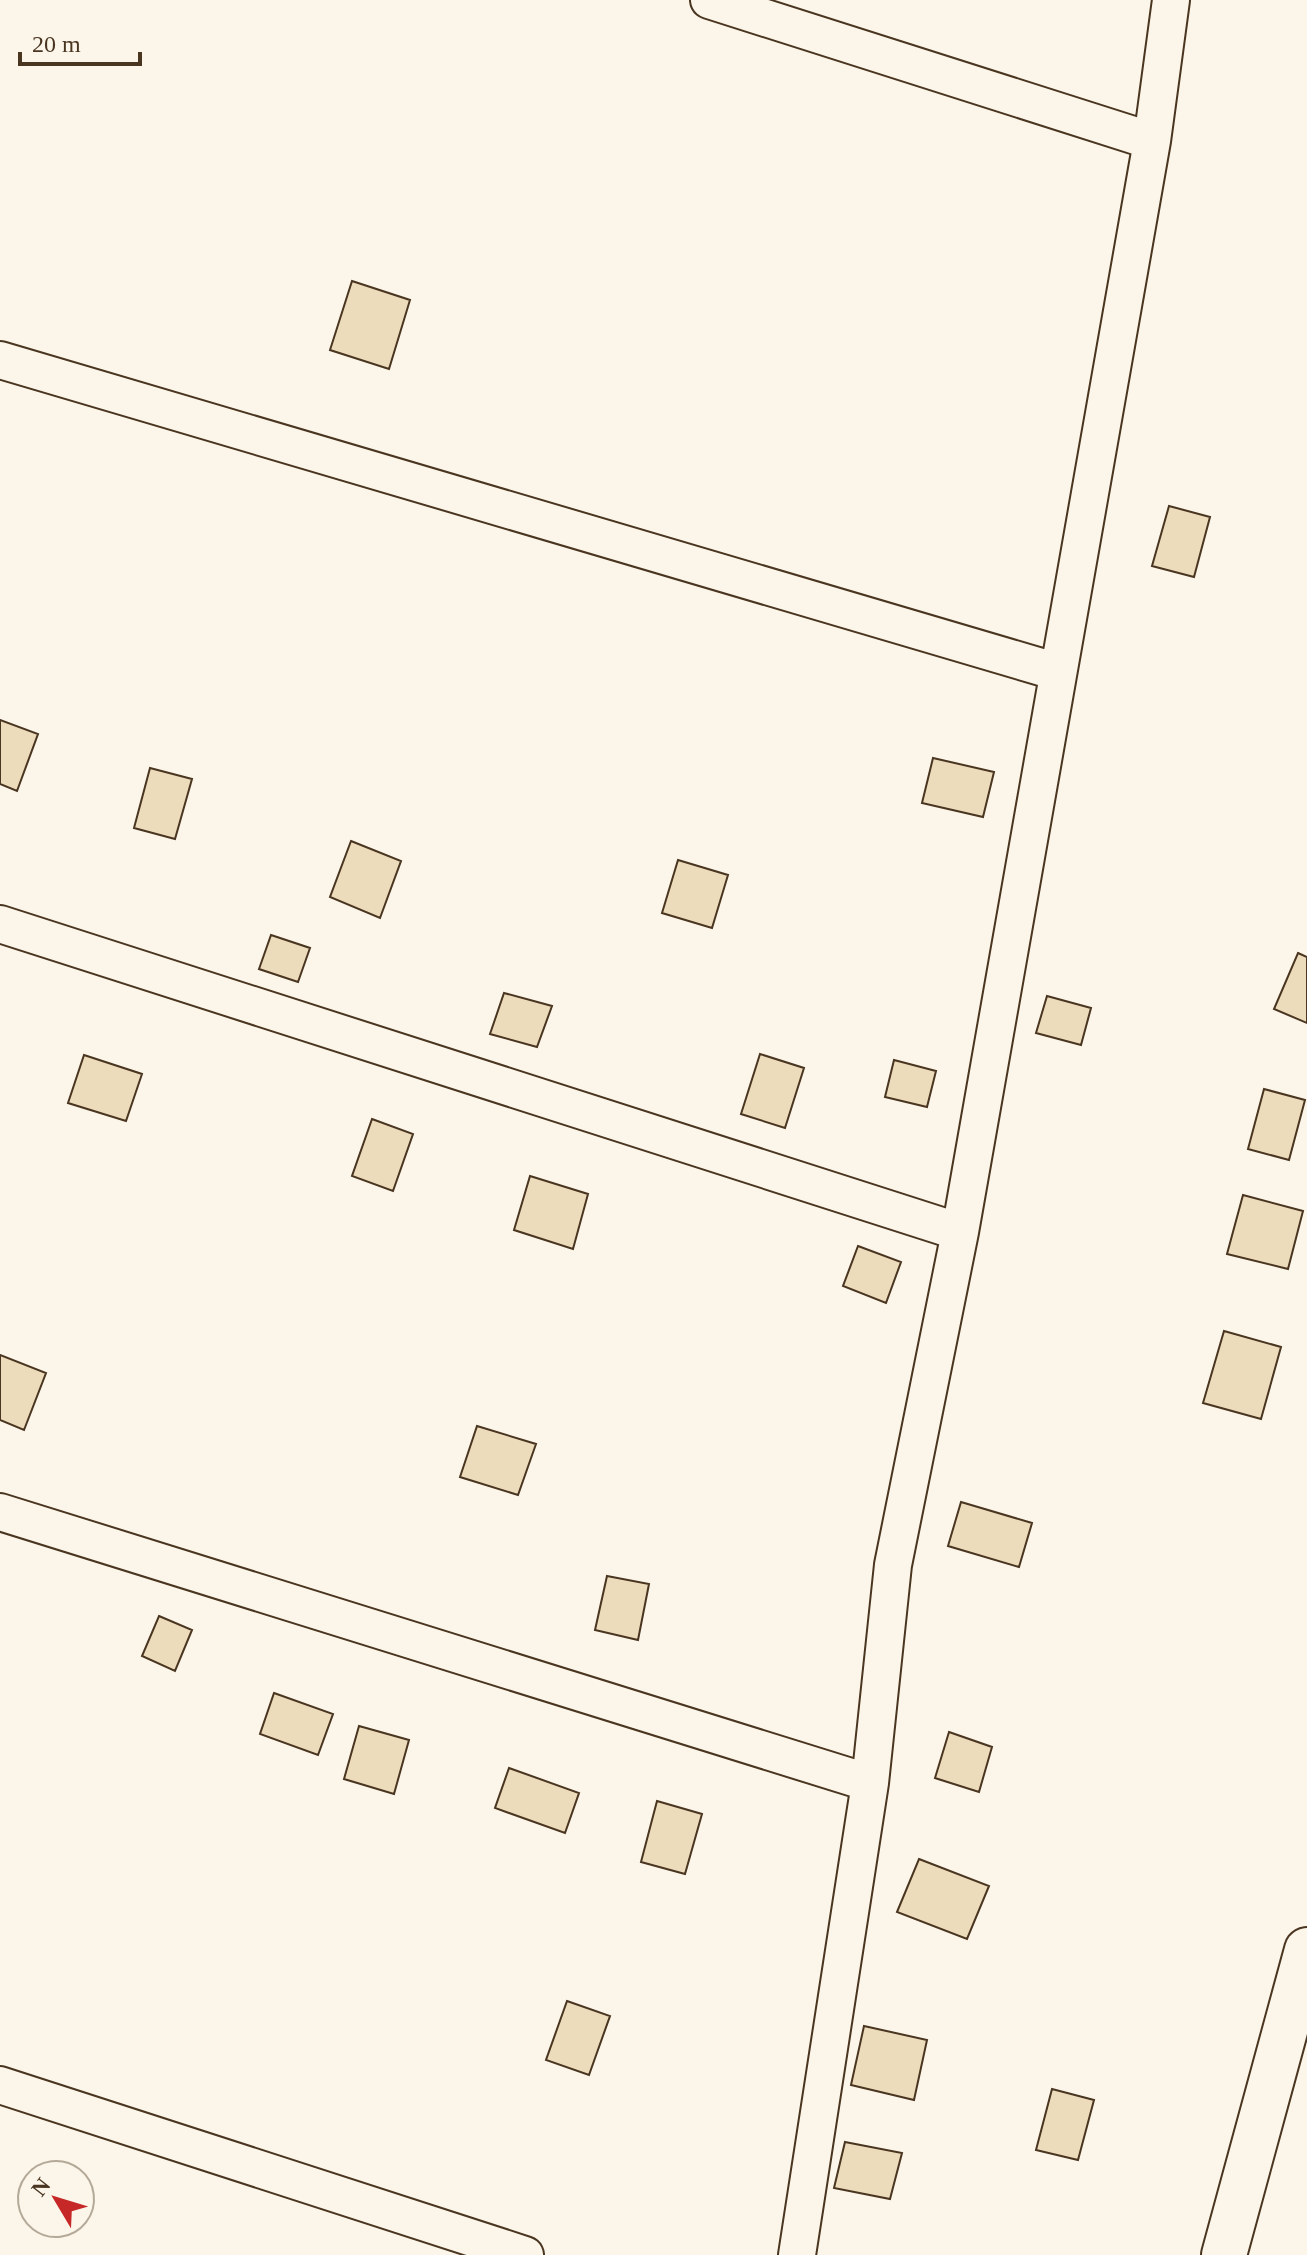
<svg xmlns="http://www.w3.org/2000/svg" width="1307" height="2255" viewBox="0 0 1307 2255" font-family="Georgia,serif">
	<rect width="100%" height="100%" fill="#fbf6e9"/>
	<path fill="#ecdcbc" stroke="#4a3520" stroke-width="2" d="M352 281 410 300 389 369 330 350Z
		M1169 506 1210 517 1194 577 1152 566Z
		M0 720 38 734 17 791 0 784Z
		M933 758 994 772 983 817 922 803Z
		M150 768 192 779 175 839 134 828Z
		M351 841 401 861 380 918 330 897Z
		M678 860 728 875 712 928 662 913Z
		M271 935 310 948 298 982 259 969Z
		M1298 953 1307 957V1023L1274 1009Z
		M504 993 552 1006 537 1047 490 1034Z
		M1047 996 1091 1008 1081 1045 1036 1033Z
		M760 1054 804 1068 785 1128 741 1114Z
		M84 1055 142 1074 126 1121 68 1103Z
		M894 1060 936 1071 927 1107 885 1097Z
		M1264 1089 1305 1100 1289 1160 1248 1149Z
		M372 1119 413 1134 393 1191 352 1176Z
		M530 1176 588 1194 573 1249 514 1230Z
		M1243 1195 1303 1211 1288 1269 1227 1254Z
		M858 1246 901 1262 886 1303 843 1286Z
		M1224 1331 1281 1347 1261 1419 1203 1403Z
		M0 1355 46 1373 24 1430 0 1420Z
		M477 1426 536 1444 518 1495 460 1477Z
		M961 1502 1032 1523 1019 1567 948 1546Z
		M607 1576 649 1584 638 1640 595 1630Z
		M159 1616 192 1630 175 1671 142 1656Z
		M274 1693 333 1714 318 1755 260 1734Z
		M359 1726 409 1740 394 1794 344 1779Z
		M949 1732 992 1747 979 1792 935 1778Z
		M509 1768 579 1793 565 1833 495 1808Z
		M657 1801 702 1814 685 1874 641 1862Z
		M919 1859 989 1886 967 1939 897 1912Z
		M567 2001 610 2016 589 2075 546 2060Z
		M864 2026 927 2040 914 2100 851 2085Z
		M1052 2089 1094 2100 1078 2160 1036 2150Z
		M845 2142 902 2153 890 2199 834 2188Z"/>
	<g fill="none" stroke-linecap="round" stroke-linejoin="round">
		<g stroke="#4a3520" stroke-width="40">
			<path id="minor" d="M709 0 1152 141
				M0 360 1058 672
				M0 924 960 1232
				M0 1512 870 1783
				M0 2085 525 2255
				M797 2255 870 1783 893 1565 960 1232 1152 141 1171 0"/>
		</g>
		<g stroke="#4a3520" stroke-width="48">
			<path id="secondary" d="M1224 2255 1307 1950"/>
		</g>
		<use href="#minor" stroke="#fbf6e9" stroke-width="36"/>
		<use href="#secondary" stroke="#fbf6e9" stroke-width="44"/>
	</g>
	<g transform="translate(56 2199) rotate(308)"><circle r="38" fill="#fbf6e9" stroke="#b4a999" stroke-width="2"/>
	<path d="M0-6L14 30L0 20L-14 30Z" fill="#c62828"/>
	<text y="-12" font-size="22" font-weight="bold" text-anchor="middle" fill="#4a3520">N</text>
	</g>
	<path d="M20 52v12h120v-12" fill="none" stroke="#4a3520" stroke-width="4"/>
	<text x="32" y="52" font-size="24" fill="#4a3520" stroke="#fbf6e9" stroke-width="6" paint-order="stroke">20 m</text>
</svg>
